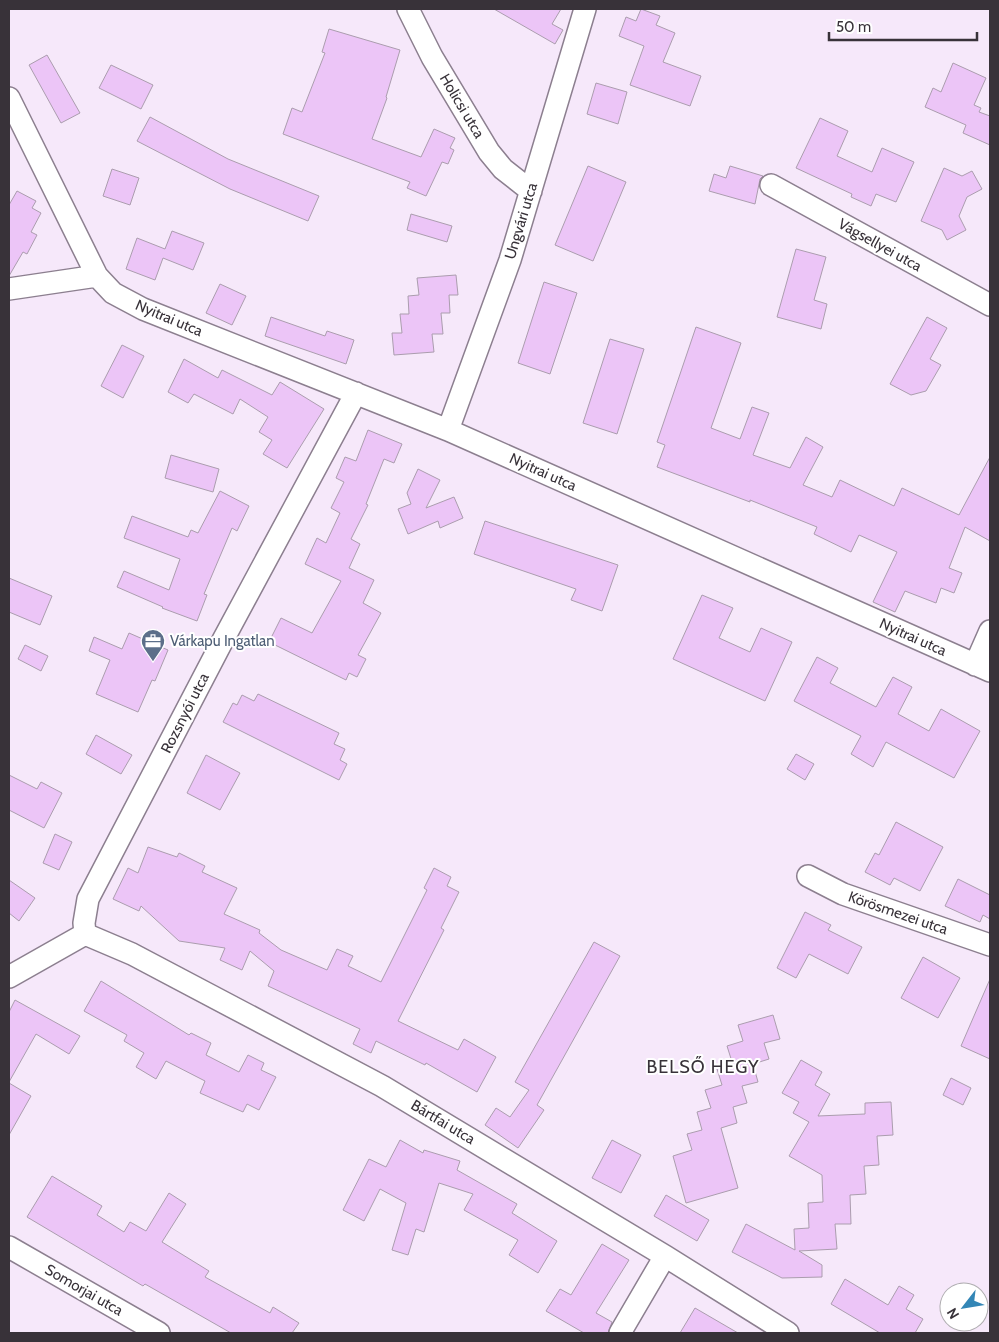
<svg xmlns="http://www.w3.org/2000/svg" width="999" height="1342" viewBox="0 0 999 1342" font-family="Cabin,sans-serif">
	<rect width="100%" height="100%" fill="#f6e8fa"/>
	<path fill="#ecc5f7" stroke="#ab9dae" d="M494 9H561L552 24 563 30 555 44Z
		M641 9 660 16 656 25 675 33 663 62 701 76 690 106 630 85 644 46 619 36 626 17 636 21Z
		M329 29 400 50 386 97 387 98 372 139 421 157 434 129 455 138 450 148 454 150 448 164 442 162 426 196 407 188 410 182 283 134 292 108 302 112 325 53 322 52Z
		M47 55 80 113 61 123 29 65Z
		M953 63 986 78 974 105 981 108 979 112 990 116V145L963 133 966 125 925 107 933 88 941 92Z
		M111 65 153 85 141 109 99 88Z
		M596 83 627 92 618 124 587 114Z
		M150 117 228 159 319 196 308 221 230 189 137 141Z
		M820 118 848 131 837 156 872 172 882 148 914 162 896 202 876 194 871 206 851 197 852 194 796 168Z
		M588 166 626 182 593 261 555 245Z
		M730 166 763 176 760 179 755 204 709 191 714 174 726 178Z
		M944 168 962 176 972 171 982 189 967 197 959 216 966 230 947 240 942 230 921 221Z
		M112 169 139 178 130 205 103 196Z
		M17 191 36 201 32 208 41 213 31 232 37 235 27 254 23 252 9 276V205Z
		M411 214 452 226 447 242 407 230Z
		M172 231 204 243 193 270 163 258 155 280 126 269 137 238 165 249Z
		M796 249 826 257 814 300 827 304 821 329 777 317Z
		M456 275 458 295H449L450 313H441L443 334H432L434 352 394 355 392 333H402L400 314H409L408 296 419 295 417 278Z
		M544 282 577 293 550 374 518 363Z
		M220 284 246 296 232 325 206 313Z
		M271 317 325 336 327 331 354 340 346 364 265 336Z
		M927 317 947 328 930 359 941 365 926 391 911 395 890 384Z
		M696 327 741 343 711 428 740 439 752 407 769 413 753 455 790 468 806 437 823 447 803 485 832 497 840 480 894 506 902 488 959 515 990 457V541L965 527 949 568 962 573 954 593 941 588 936 603 905 591 895 612 873 602 897 552 859 535 851 552 814 534 817 527 750 500V502L657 467 665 445 657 442Z
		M610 339 644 349 617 434 583 423Z
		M122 345 144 356 123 398 101 386Z
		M184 359 218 378 222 370 272 395 280 382 324 409 287 468 263 454 272 440 259 432 268 417 240 399 233 414 194 394 188 403 168 392Z
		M368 430 402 444 394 463 384 459 366 504 368 505 351 539 360 544 349 568 374 580 363 603 381 613 358 655 366 659 357 677 349 673 346 680 269 642 281 618 312 633 341 581 305 564 317 538 326 543 340 513 331 508 344 482 336 478 345 457 356 461Z
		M171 455 219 469 213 492 165 478Z
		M418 469 440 480 426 508 454 497 463 518 440 528 438 521 408 534 398 509 411 504 407 493Z
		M220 491 249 506 237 531 232 528 204 594 207 595 197 621 162 608 163 607 117 587 124 571 169 590 180 559 124 538 132 516 188 537 191 530 198 533Z
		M485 521 618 565 602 611 571 600 576 589 474 554Z
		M9 578 52 596 40 625 9 612Z
		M702 595 733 608 719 638 750 652 761 628 792 642 765 701 673 659Z
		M129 633 168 650 155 681 152 680 138 712 96 694 110 660 89 651 94 637 122 649Z
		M25 645 48 656 41 671 18 659Z
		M817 657 838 668 830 683 876 707 893 677 912 687 898 714 929 731 941 709 980 731 954 778 886 742 873 767 851 754 861 736 794 701Z
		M258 694 339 733 334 744 345 749 340 760 347 764 339 780 223 722 233 703 237 705 242 695 254 701Z
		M96 735 132 755 121 774 86 754Z
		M796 754 814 764 805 780 787 769Z
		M206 755 240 773 220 810 187 793Z
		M9 775 37 789 41 782 62 793 44 828 9 810Z
		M896 822 943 847 920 891 894 878 890 885 865 872 875 853 879 855Z
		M55 834 72 842 59 870 43 863Z
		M148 847 177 857 179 853 205 866 202 872 237 888 224 914 260 930 259 933 281 950 327 970 337 949 353 956 348 966 381 982 427 890 424 888 434 868 451 877 447 886 459 892 441 928 444 930 398 1021 458 1050 464 1039 496 1057 477 1092 426 1063 425 1065 376 1041 371 1053 353 1044 360 1029 268 986 274 971 250 951 242 970 220 960 225 948 179 941 141 906 139 911 113 899 128 868 138 873Z
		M958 879 990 895V919L983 915 980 922 945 906Z
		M9 880 35 898 19 921 9 913Z
		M805 912 831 925 828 930 862 947 848 974 809 954 796 978 777 968Z
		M594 942 620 956 537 1105 544 1110 518 1148 485 1125 496 1108 510 1117 529 1090 515 1082Z
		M923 957 960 978 938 1018 901 998Z
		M990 979V1059L961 1046Z
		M101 981 189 1035 191 1033 211 1043 206 1055 239 1072 248 1055 264 1063 261 1070 276 1077 259 1110 247 1104 243 1112 200 1093 205 1081 166 1061 156 1079 136 1067 144 1053 124 1041 127 1035 84 1011Z
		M15 1000 80 1036 69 1054 36 1034 9 1082V1012Z
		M773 1015 780 1039 764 1043 769 1059 753 1064 758 1082 742 1086 747 1103 733 1107 737 1123 721 1128 738 1188 686 1203 673 1156 692 1150 687 1134 702 1130 697 1112 711 1108 705 1090 722 1085 717 1069 733 1065 727 1046 743 1041 738 1025Z
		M801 1060 822 1072 815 1085 830 1094 818 1116 865 1114V1103L891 1102 893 1135 877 1136 879 1165 864 1166 866 1194 850 1195 851 1224H835L837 1249 799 1251 822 1265V1277L782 1278 732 1252 746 1224 795 1250 794 1229 809 1228 808 1203 823 1202 822 1175 789 1156 809 1122 793 1113 799 1102 782 1093Z
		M951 1078 971 1088 963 1105 943 1095Z
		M9 1083 31 1096 9 1135Z
		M400 1140 423 1153 424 1150 460 1161 457 1170 517 1204 512 1213 557 1241 538 1273 509 1255 518 1240 464 1210 473 1194 439 1183 424 1232 416 1229 408 1255 392 1250 406 1203 380 1189 364 1221 343 1210 369 1159 386 1167Z
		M612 1140 641 1155 621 1193 592 1178Z
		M52 1176 102 1206 97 1215 124 1232 130 1222 146 1231 169 1193 186 1204 162 1242 209 1271 205 1277 270 1313 273 1307 299 1323 292 1333H231L145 1284 143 1286 27 1217Z
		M666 1195 709 1220 697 1241 654 1216Z
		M602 1244 629 1260 596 1313 612 1322 608 1333H584L546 1311 560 1289 571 1295Z
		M845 1279 888 1305 899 1286 914 1295 906 1309 923 1319 915 1333H880L831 1304Z
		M695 1308 738 1333H680Z"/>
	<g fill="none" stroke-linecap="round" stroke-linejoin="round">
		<g stroke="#8c7f8f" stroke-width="24">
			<path id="minor" d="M408 9 432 57 489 152 503 169 531 191
				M9 98 97 276 113 293 143 309 448 430 990 671
				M771 185 990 305
				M9 289 97 276
				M448 430 510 260 585 9
				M975 665 990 631
				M808 876 843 894 990 945
				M85 934 132 954 382 1086 665 1256 788 1333
				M85 934 84 923 88 899 223 640 356 393
				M9 977 85 934
				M9 1247 159 1333
				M620 1333 665 1256"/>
		</g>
		<use href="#minor" stroke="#fff" stroke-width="21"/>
	</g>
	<defs>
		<g id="office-pin" transform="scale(1.25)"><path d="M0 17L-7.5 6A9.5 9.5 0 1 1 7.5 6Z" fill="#5c6f8a" stroke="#fff"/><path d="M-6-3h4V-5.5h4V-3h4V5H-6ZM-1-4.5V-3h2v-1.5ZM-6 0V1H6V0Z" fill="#fff"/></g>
	</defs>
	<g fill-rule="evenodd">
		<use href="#office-pin" x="153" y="641"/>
	</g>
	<g text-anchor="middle" stroke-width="4" stroke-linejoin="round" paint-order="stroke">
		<g font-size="15" fill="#383239" stroke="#fff">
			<text transform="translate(462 106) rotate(59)" y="5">Holicsi utca</text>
			<text transform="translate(521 221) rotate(-73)" y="5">Ungvári utca</text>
			<text transform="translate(880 245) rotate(29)" y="5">Vágsellyei utca</text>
			<text transform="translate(169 318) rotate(23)" y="5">Nyitrai utca</text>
			<text transform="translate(543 472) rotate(24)" y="5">Nyitrai utca</text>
			<text transform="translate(913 637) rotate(24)" y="5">Nyitrai utca</text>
			<text transform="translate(185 713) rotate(-63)" y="5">Rozsnyói utca</text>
			<text transform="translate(898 913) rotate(19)" y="5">Körösmezei utca</text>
			<text transform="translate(443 1122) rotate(31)" y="5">Bártfai utca</text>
			<text transform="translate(84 1290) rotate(30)" y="5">Somorjai utca</text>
		</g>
		<g font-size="15" fill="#4e5e75" stroke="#fff" text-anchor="start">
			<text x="170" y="646">Várkapu Ingatlan</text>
		</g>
		<g font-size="18" letter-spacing="1" fill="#383239" stroke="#fff">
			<text x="703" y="1073">BELSŐ HEGY</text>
		</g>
	</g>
	<rect width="999" height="1342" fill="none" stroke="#383239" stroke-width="20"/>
	<g transform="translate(964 1307) rotate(239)"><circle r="24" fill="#ffffff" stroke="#afadb0"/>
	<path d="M0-4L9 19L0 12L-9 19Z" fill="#3386b6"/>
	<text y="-8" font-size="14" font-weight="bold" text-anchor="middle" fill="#383239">N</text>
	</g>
	<path d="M829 32v8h148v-8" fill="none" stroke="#383239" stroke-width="2.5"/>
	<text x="836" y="32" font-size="15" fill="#383239" stroke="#ffffff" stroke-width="4" paint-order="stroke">50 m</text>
</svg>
